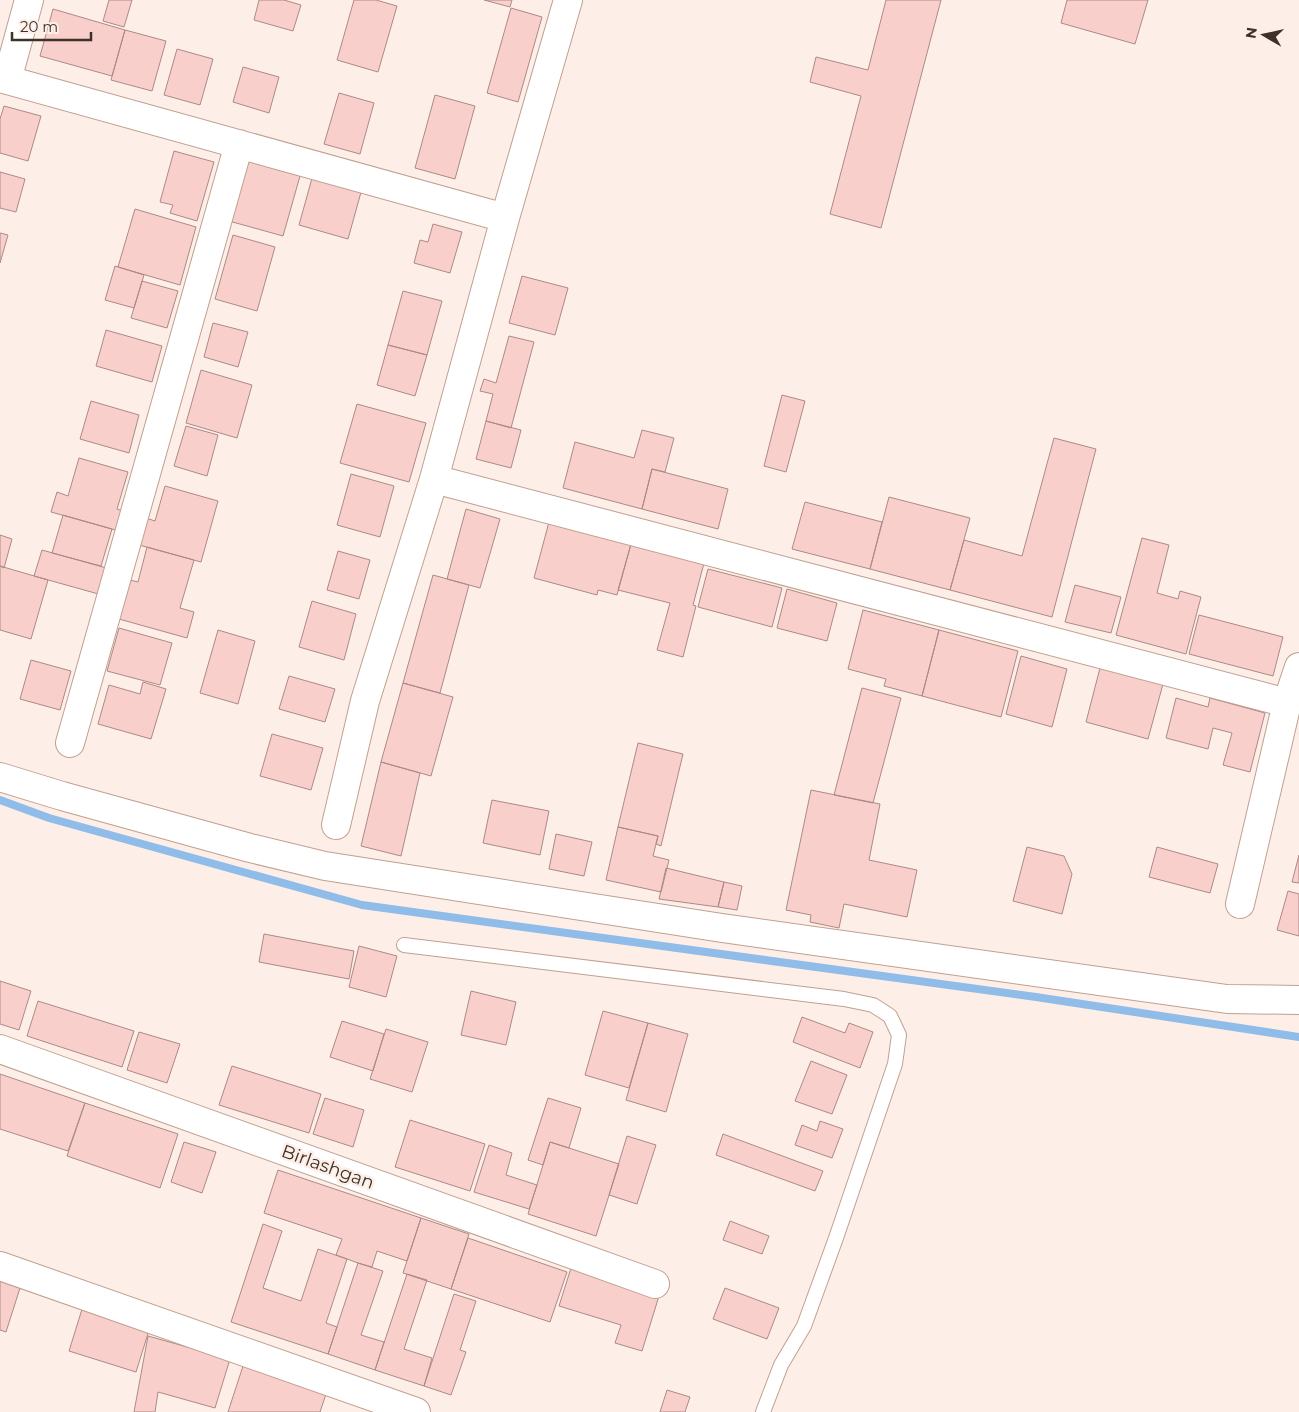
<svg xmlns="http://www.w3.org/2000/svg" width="1299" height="1412" viewBox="0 0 1299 1412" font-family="Montserrat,sans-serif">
	<rect width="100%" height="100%" fill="#fdefe8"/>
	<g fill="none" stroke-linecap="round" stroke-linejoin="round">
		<path stroke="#8fbce8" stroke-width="8" d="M0 800 49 818 362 905 1036 997 1299 1037"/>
	</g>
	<path fill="#f9cfcc" stroke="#ad8986" d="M109 0H132L124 27 103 21Z
		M259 0H284L301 5 293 31 254 20Z
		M354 0H376L397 6 378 72 337 60Z
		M484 0H512L510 7Z
		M886 0H941L881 228 830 214 861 96 810 82 816 57 868 70Z
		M1067 0H1148L1135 44 1061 23Z
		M511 8 542 17 518 102 487 93Z
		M53 9 125 30 112 76 40 56Z
		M125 30 166 41 152 91 111 80Z
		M177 49 213 59 200 105 164 95Z
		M243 67 279 77 269 113 233 102Z
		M339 93 374 103 360 154 324 144Z
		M435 95 475 106 455 179 415 168Z
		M4 106 41 116 28 161 0 153V119Z
		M174 151 214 162 197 221 170 213 173 205 160 202Z
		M247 161 300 176 283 236 229 221Z
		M314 171 363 185 348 239 299 225Z
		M0 172 25 179 16 212 0 208Z
		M135 209 196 227 180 285 118 267Z
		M433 224 462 232 450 273 414 263 420 240 428 242Z
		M0 233 8 235 0 263Z
		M233 235 275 247 257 311 215 299Z
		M115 266 144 275 134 308 105 300Z
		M522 276 568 288 555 335 509 323Z
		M142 281 178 291 167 328 131 318Z
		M403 291 442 301 427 355 388 345Z
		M213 323 248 332 238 367 204 357Z
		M106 330 162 346 152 382 96 366Z
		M509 336 534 342 511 428 486 421 493 394 480 391 484 379 496 383Z
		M388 345 427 355 415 396 377 385Z
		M201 370 252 385 237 438 186 423Z
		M782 395 805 401 786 472 764 466Z
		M91 401 139 415 129 453 80 439Z
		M357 404 426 423 409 482 340 463Z
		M486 421 521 430 511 468 476 459Z
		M186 426 218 435 207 476 174 466Z
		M642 430 674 438 665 472 652 469 642 509 563 488 575 442 634 458Z
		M1054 438 1096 449 1052 617 950 590 964 540 1022 556Z
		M79 458 128 472 117 509 125 512 119 531 51 512 57 492 68 496Z
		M652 469 728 489 718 529 642 509Z
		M351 474 394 486 380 537 337 525Z
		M165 486 218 501 201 562 139 545 146 518 155 521Z
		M889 497 970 518 950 590 870 569Z
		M805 502 882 522 870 569 792 549Z
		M466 509 500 519 480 588 447 579Z
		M63 515 112 529 101 566 52 553Z
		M549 522 631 544 617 595 598 590 597 595 534 578Z
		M0 535 12 539 4 568 0 566Z
		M1142 538 1169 545 1157 593 1178 599 1180 591 1201 597 1186 654 1116 635Z
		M631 544 704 563 693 605 696 606 683 657 657 650 670 603 618 590Z
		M147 547 194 560 180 608 194 612 187 638 119 619 130 580 138 582Z
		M42 550 110 569 102 595 34 576Z
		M338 551 370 560 359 599 327 590Z
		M0 566 48 580 31 639 0 630Z
		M708 569 782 588 772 627 698 607Z
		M433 575 469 585 440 693 403 683Z
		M1075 585 1121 597 1111 633 1065 622Z
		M787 589 837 603 827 641 777 628Z
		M312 601 356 614 344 660 299 647Z
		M863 610 939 630 922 696 884 686 886 679 848 669Z
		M1199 615 1283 637 1273 676 1189 654Z
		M119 628 172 643 160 685 107 671Z
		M218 630 255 641 238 704 200 693Z
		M939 630 1018 651 1001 717 922 696Z
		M1021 656 1067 669 1052 727 1006 714Z
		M31 660 71 671 60 710 20 699Z
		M1100 668 1163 684 1148 739 1086 722Z
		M289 676 335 689 325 722 279 709Z
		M143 682 166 689 151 739 98 724 109 685 140 694Z
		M403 683 453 697 431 776 381 762Z
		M862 688 901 698 873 803 834 795Z
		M1176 698 1208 707 1210 698 1265 713 1250 772 1223 765 1232 733 1213 728 1208 749 1166 738Z
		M272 734 323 748 311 790 260 776Z
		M638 743 683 754 661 846 656 844 658 836 618 827Z
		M381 762 420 773 401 856 361 846Z
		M811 790 880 804 869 860 917 870 907 917 844 904 839 928 810 922 811 915 786 910Z
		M492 800 549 811 540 855 483 843Z
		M618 827 658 836 653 856 669 860 661 892 606 880Z
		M556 834 592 842 584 876 549 869Z
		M1027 847 1064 856 1072 874 1062 914 1013 901Z
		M1157 847 1218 864 1210 893 1149 877Z
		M1299 855V883L1292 882Z
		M666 868 724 882 718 907 659 899Z
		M724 882 742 886 737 910 718 907Z
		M1288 891 1299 894V936L1277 930Z
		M264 934 354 951 349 979 259 962Z
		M359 946 397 956 386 997 349 987Z
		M0 981 31 991 19 1030 0 1024Z
		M471 991 516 1002 506 1045 461 1035Z
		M38 1001 134 1031 122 1067 27 1036Z
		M603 1011 648 1023 629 1088 585 1075Z
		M802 1017 845 1033 849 1023 873 1032 860 1068 793 1042Z
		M342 1021 384 1034 373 1071 330 1057Z
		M648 1023 688 1034 666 1112 626 1100Z
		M386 1029 428 1042 412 1092 370 1079Z
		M139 1032 180 1044 167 1083 127 1070Z
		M811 1061 847 1075 832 1114 795 1101Z
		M232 1066 321 1094 309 1133 219 1105Z
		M0 1074 85 1103 68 1151 0 1129Z
		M325 1098 364 1110 353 1147 313 1134Z
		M548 1098 581 1108 569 1148 550 1142 543 1165 528 1160Z
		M85 1103 178 1134 160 1188 67 1156Z
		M410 1120 485 1144 470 1191 395 1167Z
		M820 1121 843 1129 832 1158 795 1145 802 1125 817 1131Z
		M723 1134 823 1171 815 1191 716 1155Z
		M627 1136 656 1145 637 1204 609 1195Z
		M184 1142 216 1152 202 1193 171 1182Z
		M550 1142 619 1164 596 1236 528 1214Z
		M489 1145 512 1153 506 1175 537 1185 529 1209 474 1192Z
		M278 1170 421 1218 407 1261 377 1251 372 1267 358 1263 336 1255 342 1239 264 1213Z
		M421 1218 469 1234 451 1289 403 1273Z
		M730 1221 769 1236 762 1254 723 1240Z
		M263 1224 282 1231 263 1288 301 1301 318 1249 347 1259 326 1323 337 1327 328 1354 231 1322Z
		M468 1238 567 1272 550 1322 451 1289Z
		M358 1263 383 1271 361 1335 384 1342 375 1370 328 1354Z
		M571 1268 659 1296 642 1351 615 1343 621 1325 559 1306Z
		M407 1274 427 1280 404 1349 432 1358 424 1386 375 1370Z
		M0 1281 20 1288 6 1332 0 1330Z
		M725 1288 779 1308 767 1339 713 1319Z
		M454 1294 476 1301 460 1350 466 1352 451 1395 424 1386Z
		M83 1306 150 1327 136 1372 69 1351Z
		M148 1336 230 1359 215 1408 158 1392 155 1412H134Z
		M244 1363 327 1391 320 1412H228Z
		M667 1390 690 1397 685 1412H660Z"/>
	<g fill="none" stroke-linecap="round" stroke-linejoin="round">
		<g stroke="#c0a08f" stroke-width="16">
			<path id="service" d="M404 945 844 999 873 1005 890 1016 899 1035 895 1064 836 1238 804 1326 781 1365 763 1412"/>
		</g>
		<g stroke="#c0a08f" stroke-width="30">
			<path id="minor" d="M0 78 505 218
				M7 80 29 0
				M434 479 1287 703
				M70 743 239 144
				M0 777 62 796 250 848 325 866 722 928 1227 999 1299 1000
				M336 825 365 701 434 479 505 218 568 0
				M1240 904 1287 703 1299 667
				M0 1049 655 1284
				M0 1266 416 1412"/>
		</g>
		<use href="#service" stroke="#fff" stroke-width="14"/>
		<use href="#minor" stroke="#fff" stroke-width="28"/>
	</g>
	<g text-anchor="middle" stroke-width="5" stroke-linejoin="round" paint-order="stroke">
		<g font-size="18" fill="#3e312a" stroke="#fdefe8">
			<text transform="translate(328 1167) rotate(20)" y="6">Birlashgan</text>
		</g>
	</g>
	<g transform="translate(1264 35) rotate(279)" stroke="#fdefe8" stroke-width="4" paint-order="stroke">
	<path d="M0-4L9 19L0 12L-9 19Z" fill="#3e312a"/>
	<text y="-8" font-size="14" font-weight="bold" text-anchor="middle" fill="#3e312a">N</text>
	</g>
	<path d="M12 32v8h79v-8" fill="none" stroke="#3e312a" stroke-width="2.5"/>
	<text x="20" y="32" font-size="15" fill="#3e312a" stroke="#fdefe8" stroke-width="4" paint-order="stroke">20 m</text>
</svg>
